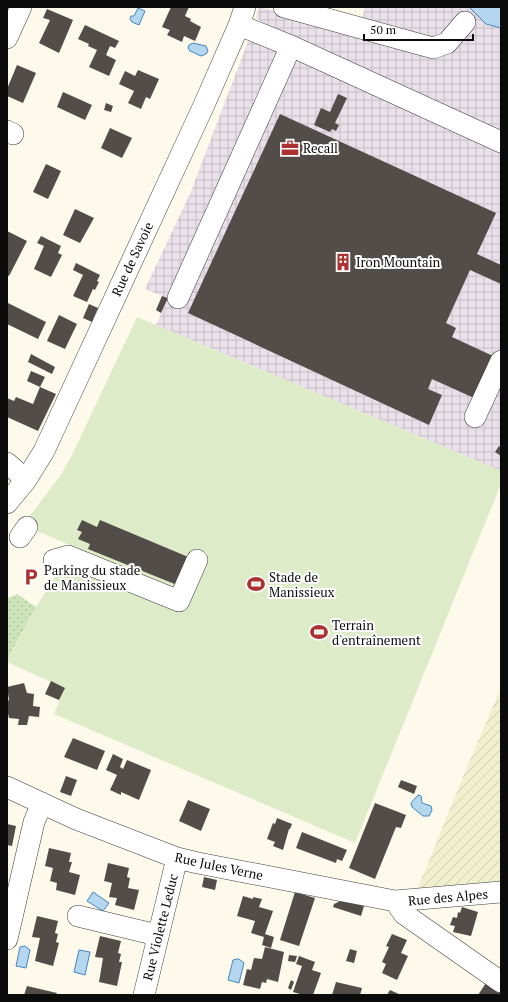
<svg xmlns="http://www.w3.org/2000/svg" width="508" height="1002" viewBox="0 0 508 1002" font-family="'PT Serif',serif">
	<defs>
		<pattern id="industrial-grid" width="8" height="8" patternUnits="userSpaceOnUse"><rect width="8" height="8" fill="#e9e0e9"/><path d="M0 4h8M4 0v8" fill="none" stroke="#c6bfc6"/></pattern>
		<pattern id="farmland-furrows" width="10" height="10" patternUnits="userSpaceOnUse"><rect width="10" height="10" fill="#f0efce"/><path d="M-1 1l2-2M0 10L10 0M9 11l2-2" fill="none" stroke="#ccccb0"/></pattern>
		<pattern id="grass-dots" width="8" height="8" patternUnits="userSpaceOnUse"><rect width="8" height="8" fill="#cde3b9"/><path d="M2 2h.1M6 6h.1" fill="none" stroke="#afc19e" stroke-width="1.8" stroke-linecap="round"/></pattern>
	</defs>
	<rect width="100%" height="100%" fill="#fdfaeb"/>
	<path fill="url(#industrial-grid)" d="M259 7 359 33 365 7H501V471L156 325 168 298 145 289 190 194 249 39 275 32 256 18Z"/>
	<path fill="url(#farmland-furrows)" d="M501 688V884L417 890 469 762Z"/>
	<path fill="url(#grass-dots)" d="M17 594 36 607 7 660V597L9 598Z"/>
	<path fill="#deebc9" d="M137 317 501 471V484L355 843 54 714 64 688 7 662V660L36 607 66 560 72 546 23 525 60 476 72 455Z"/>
	<path fill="#b5d6ef" stroke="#4487be" d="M469 7H501V28L486 24Z
		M138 8 145 11 139 25 132 22 130 19 131 16H134Z
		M193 43 206 46 208 51 206 54 201 56 190 51 188 48 189 45Z
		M418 795 421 796 422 803 431 806 432 810 429 816H423L412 807 411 803Z
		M93 892 109 903 103 911 87 901Z
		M25 946 30 950 26 968 16 966 20 947Z
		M79 950 90 952 85 975 74 972Z
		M237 959H239L244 963 239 983 228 980 233 960Z"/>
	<path fill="#524d49" d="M171 7H189L185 16 191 19 190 21 201 27 195 41 184 36 182 42 167 35 170 30 162 27Z
		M47 9 73 20 59 53 39 43 50 20 43 18Z
		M85 25 119 41 115 48 110 46 106 55 116 60 109 76 89 67 97 50 88 46 89 44 78 39Z
		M17 65 36 73 23 103 7 96V89Z
		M138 70 159 79 150 99 146 97 141 109 128 103 134 91 119 84 125 71 135 76Z
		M63 92 92 105 85 120 57 107Z
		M338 94 347 98 335 123 339 125 336 131 332 129 330 132 314 125 321 108 330 112Z
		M106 103 113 106 111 112 104 110Z
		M280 114 496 213 477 254 501 265V284L470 270 446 323 456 328 452 337 493 356 474 398 432 379 428 389 442 395 429 425 188 313Z
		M110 128 132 138 122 158 101 148Z
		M46 164 61 171 48 199 33 192Z
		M75 209 94 218 80 243 63 235Z
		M7 231 27 241 9 276 7 275Z
		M41 236 61 246 58 253 62 255 51 277 34 269 44 246 37 243Z
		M76 263 100 275 97 281 99 282 95 290 93 289 87 302 73 296 83 275 73 270Z
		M162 296 168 298 161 313 156 310Z
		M8 303 46 322 38 339 7 324V306Z
		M89 304 98 308 92 322 83 318Z
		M59 315 77 324 65 349 47 341Z
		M31 354 55 367 52 374 28 362Z
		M31 371 45 377 40 387 27 381Z
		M40 387 56 394 38 431 7 417V398L14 401 16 397 33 404Z
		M499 446 501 448V456L495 452Z
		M82 520 97 527 100 520 193 559 182 587 88 549 90 544 78 539 82 532 77 530Z
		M51 681 65 688 59 700 45 694Z
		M24 683 27 693 34 694 33 706 40 707 39 717 29 716 27 725H18L19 719 9 718 7 709V701L9 700 7 687Z
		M73 738 105 751 97 770 64 757Z
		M113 754 123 759 120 767 123 769 127 760 151 770 139 800 121 792V795L110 790 117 775 106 770Z
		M66 776 77 780 71 796 60 792Z
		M401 780 417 786 414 794 398 787Z
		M188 800 210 809 201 831 179 821Z
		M375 803 406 815 401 828 396 827 375 879 349 868Z
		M277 818 292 824 290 829H289L283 850 273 846 275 842 267 839 273 823 275 824Z
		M7 824 16 826 12 846 7 845Z
		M302 832 347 850 342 861 337 859 336 863 296 848Z
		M49 848 71 853 69 862H72L69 872 80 875 75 895 56 890 57 883 50 881 53 868 45 866Z
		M108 863 129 868 127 877 130 878 128 888 139 890 134 910 115 905 117 898 109 897 112 883 104 881Z
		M204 877 217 880 215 890 202 887Z
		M295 892 315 898 299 946 280 940Z
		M243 896 253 899V897L262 899 259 907 273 911 265 934 274 937 271 948 262 945 264 937 251 933 255 921 237 916Z
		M340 901H349L364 906 361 916 333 907 334 904Z
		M462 907 478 912 471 936 453 932 455 926 450 925 453 917 457 918 458 912 460 913Z
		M37 916 58 921 55 933 58 934 56 942 59 943 53 966 35 961 40 938 32 937Z
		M392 934 407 940 401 953 408 956 397 980 382 973 386 964 382 962 389 947 386 946Z
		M100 936 121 941 118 953 121 954 119 962H122L117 986 99 982 103 958 95 957Z
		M265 947 284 952 278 982 267 979 266 983 262 982 260 989 243 985 247 969 251 970 254 958 262 959Z
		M350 949 357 951 354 963 346 961Z
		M289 955 297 956 295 962 288 961Z
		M299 956 315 962 312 970 321 973 313 995H303L293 992 302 966 296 964Z
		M291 980 294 982 291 990 288 988Z
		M336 982 362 988 360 995H332Z
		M486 983 501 993V995H478Z
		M27 986 57 993 56 995H24Z
		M390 990 401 995H387Z"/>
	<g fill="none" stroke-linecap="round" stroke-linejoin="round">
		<g stroke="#3e3e3e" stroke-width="22">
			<path id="minor" d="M284 7 433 48 447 43 465 22
				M239 25 291 46 501 142
				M7 38 21 7
				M7 131 13 134
				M178 298 291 46
				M475 417 501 361
				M7 463 26 480
				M7 503 26 480 44 451 204 105 239 25 245 7
				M20 537 27 527
				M54 560 68 556 179 601 197 560
				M7 787 76 819 177 858 198 863 395 901 501 892
				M395 901 404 914 501 982
				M78 916 157 935
				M7 939 34 822 42 803
				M144 995 177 858"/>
		</g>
		<use href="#minor" stroke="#fff" stroke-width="21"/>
	</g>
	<defs>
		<g id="office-bare" transform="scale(1.38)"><path d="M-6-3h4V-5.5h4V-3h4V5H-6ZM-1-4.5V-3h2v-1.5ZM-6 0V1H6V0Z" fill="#ac3232" stroke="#fff" stroke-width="2.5" paint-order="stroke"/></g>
		<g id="building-bare" transform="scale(1.38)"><path d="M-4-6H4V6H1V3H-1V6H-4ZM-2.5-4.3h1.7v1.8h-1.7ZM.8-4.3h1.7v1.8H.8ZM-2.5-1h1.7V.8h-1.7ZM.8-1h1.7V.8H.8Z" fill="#ac3232" stroke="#fff" stroke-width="2.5" paint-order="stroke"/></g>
		<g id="parking-bare" transform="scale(1.38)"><path d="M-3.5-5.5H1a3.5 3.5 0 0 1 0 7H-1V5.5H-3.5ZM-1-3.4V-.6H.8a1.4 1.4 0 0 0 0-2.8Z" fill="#ac3232" stroke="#fff" stroke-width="2.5" paint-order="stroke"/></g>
		<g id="stadium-bare" transform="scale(1.38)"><path d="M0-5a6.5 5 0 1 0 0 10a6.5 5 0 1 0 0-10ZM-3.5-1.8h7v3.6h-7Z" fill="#ac3232" stroke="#fff" stroke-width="2.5" paint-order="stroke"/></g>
	</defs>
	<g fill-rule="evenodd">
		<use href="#office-bare" x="290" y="148"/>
		<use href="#building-bare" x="343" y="262"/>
		<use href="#parking-bare" x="31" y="577"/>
		<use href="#stadium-bare" x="256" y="584"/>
		<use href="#stadium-bare" x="319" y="632"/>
	</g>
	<g text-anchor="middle" stroke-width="4" stroke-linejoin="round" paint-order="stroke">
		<g font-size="13" fill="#0b0b0b" stroke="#fff" text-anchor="start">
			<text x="303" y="153">Recall</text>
			<text x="356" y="267">Iron Mountain</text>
			<text x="44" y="575">Parking du stade<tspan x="44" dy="15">de Manissieux</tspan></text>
			<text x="269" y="582">Stade de<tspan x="269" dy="15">Manissieux</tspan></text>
			<text x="332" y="630">Terrain<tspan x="332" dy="15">d'entraînement</tspan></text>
		</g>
		<g font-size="13" fill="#0b0b0b" stroke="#fff">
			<text transform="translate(132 259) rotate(-65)" y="5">Rue de Savoie</text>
			<text transform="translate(219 866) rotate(12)" y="5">Rue Jules Verne</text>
			<text transform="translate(448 897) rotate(-5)" y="5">Rue des Alpes</text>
			<text transform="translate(160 927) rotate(-76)" y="5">Rue Violette Leduc</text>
		</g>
	</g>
	<rect width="508" height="1002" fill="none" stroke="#0b0b0b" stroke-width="16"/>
	<path d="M364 34v6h109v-6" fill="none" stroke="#0b0b0b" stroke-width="2"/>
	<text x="370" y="34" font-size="12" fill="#0b0b0b" stroke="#ffffff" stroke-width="3" paint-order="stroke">50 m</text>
</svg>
